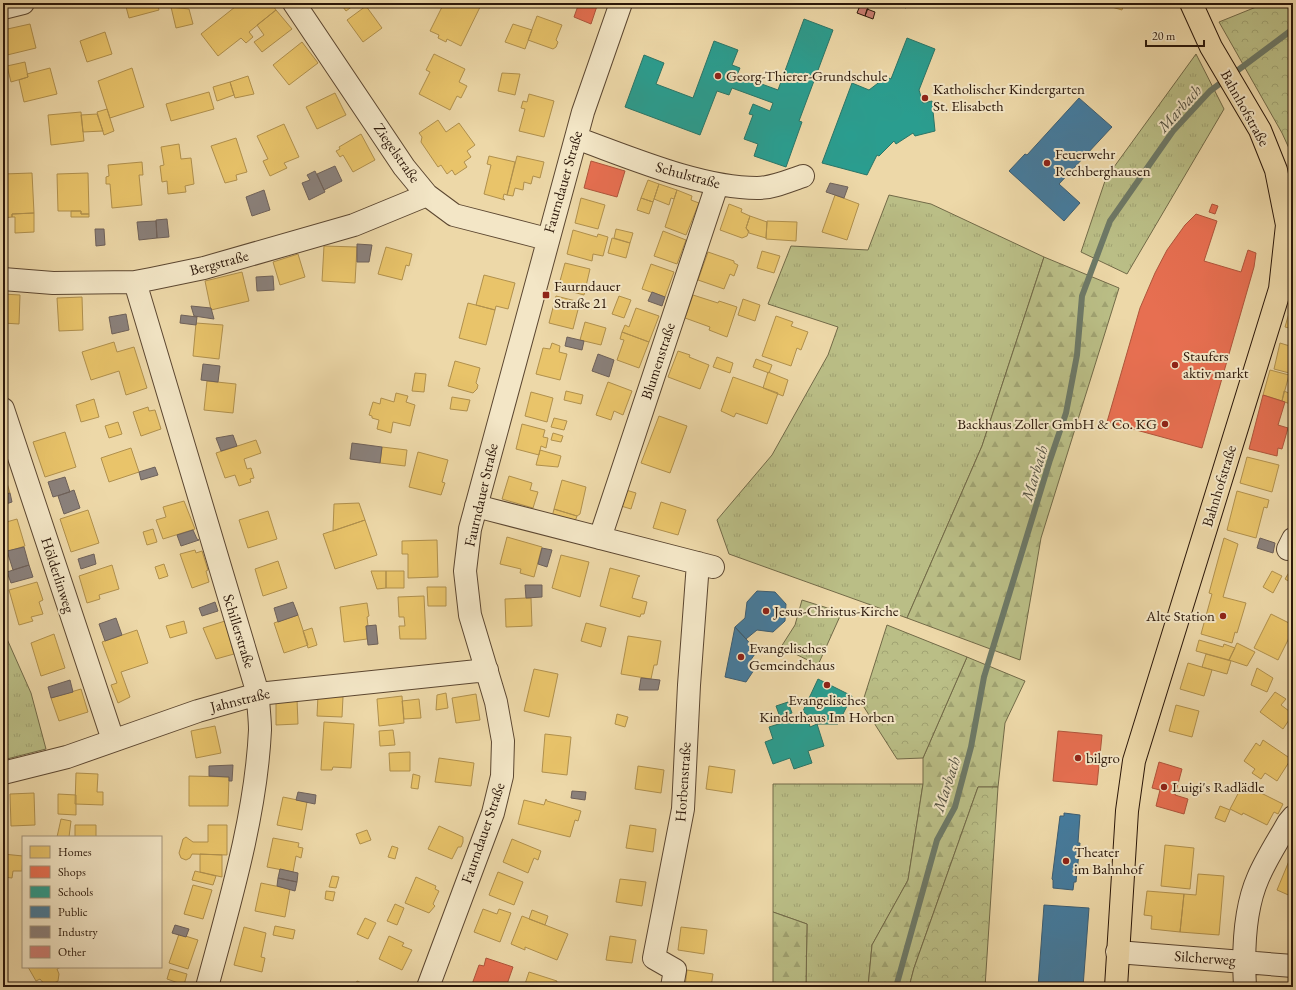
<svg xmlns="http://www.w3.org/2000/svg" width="1296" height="990" viewBox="0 0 1296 990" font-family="'EB Garamond',serif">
	<defs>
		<pattern id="grass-tufts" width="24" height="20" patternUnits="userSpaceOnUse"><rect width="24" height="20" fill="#babe86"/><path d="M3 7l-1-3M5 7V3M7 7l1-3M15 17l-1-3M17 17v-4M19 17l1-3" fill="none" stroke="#a0a372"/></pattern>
		<pattern id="forest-firs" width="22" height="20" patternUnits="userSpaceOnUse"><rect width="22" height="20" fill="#babe86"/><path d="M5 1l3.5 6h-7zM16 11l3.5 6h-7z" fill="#a0a372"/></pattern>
		<pattern id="park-crowns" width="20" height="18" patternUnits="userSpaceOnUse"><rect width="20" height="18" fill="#babe86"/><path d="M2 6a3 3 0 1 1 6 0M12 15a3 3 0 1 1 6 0" fill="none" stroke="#a0a372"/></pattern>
	</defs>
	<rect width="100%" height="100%" fill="#edd8a8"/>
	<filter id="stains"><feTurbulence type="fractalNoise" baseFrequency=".005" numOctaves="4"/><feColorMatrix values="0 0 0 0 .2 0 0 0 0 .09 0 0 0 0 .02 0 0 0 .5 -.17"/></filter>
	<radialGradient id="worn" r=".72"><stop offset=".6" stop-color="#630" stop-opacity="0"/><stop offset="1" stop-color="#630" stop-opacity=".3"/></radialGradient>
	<path fill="url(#grass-tufts)" stroke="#726a48" d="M1196 54 1224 109 1127 274 1081 252 1106 178Z
		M889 195 931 204 1044 257 982 446 907 618 729 554 717 520 772 455 828 355 838 327 768 304 791 246 868 250Z
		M802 600 837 611 841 614 818 665 781 647 795 625Z
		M3 630 31 693 46 749 3 760Z
		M773 784H923L908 880 872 945 868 987H806L807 924 773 912Z"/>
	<path fill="url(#forest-firs)" stroke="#726a48" d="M1044 257 1119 288 1041 538 1020 660 907 618 982 446Z
		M967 657 1025 681 1005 723 998 787H978L914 968 909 987H868L872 945 908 880 923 784V758Z
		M773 912 807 924 806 987H773Z"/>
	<path fill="url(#park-crowns)" stroke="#726a48" d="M1266 3H1293V157L1282 133 1219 22Z
		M887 625 967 657 923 758 897 759 862 704Z
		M978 787H998L985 987H909L914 968Z"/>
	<path fill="#e9c46a" stroke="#b0904d" d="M125 3H157L159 10 129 18Z
		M240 3H254L256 5 259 3H271L276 10 249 32 253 37 246 43 241 38 218 56 201 34Z
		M340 3H357L346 11Z
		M444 3H482L461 46 447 39 446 42 438 38 439 35 430 31Z
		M1098 3H1124L1122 10Z
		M366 6 382 28 363 42 347 20Z
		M171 7 189 9 193 24 176 28Z
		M276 10 292 29 262 52 254 42 264 35 257 25Z
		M537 16 562 25 556 40 558 42 556 47 553 49 528 40Z
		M30 24 36 48 3 56V30Z
		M513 24 532 30 525 49 505 42Z
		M105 32 112 54 87 62 80 41Z
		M302 42 318 63 289 85 273 65Z
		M434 54 465 69 459 82 467 86 461 98 457 96 450 110 419 94 430 72 426 70Z
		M25 62 28 77 11 82 7 66Z
		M50 68 57 94 24 102 19 80 28 77 27 74Z
		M132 68 144 107 110 118 98 81Z
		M502 73 520 74 515 95 498 91Z
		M248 76 254 94 235 98 230 82Z
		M230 82 234 95 217 101 213 87Z
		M209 92 214 109 171 121 166 104Z
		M335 93 346 115 317 129 306 107Z
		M529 94 554 101 544 137 519 131 525 109 521 108 523 101 527 102Z
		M107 109 114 131 104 135 97 112Z
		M81 112 84 141 51 145 48 115Z
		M97 114 103 131 83 132 81 115Z
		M438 120 446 132 459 123 475 145 467 151 471 157 464 162 467 167 455 175 452 170 447 174 441 165 438 167 421 142 422 137 419 133Z
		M284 124 299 157 284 163 287 168 270 176 263 161 268 159 257 136Z
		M361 134 375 160 353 172 343 155 340 157 336 151 340 149 339 147Z
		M236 138 247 172 236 175 237 180 225 183 211 146Z
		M179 144 181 159 191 158 194 184 185 186 186 192 168 194 167 181 162 182 160 166 164 165 161 147Z
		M489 156 515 162 507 195 504 194 503 198 505 200 484 194 491 165 487 164Z
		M517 156 544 162 540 178 533 176 531 184 524 182 523 190 515 188 513 196 507 195Z
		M142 162 143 175H139L142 205 112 208 110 184H106V177L109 176 108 165Z
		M32 173 34 213 12 214V217L3 218V174Z
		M88 173 89 214H81V211H58L57 174Z
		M648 180 659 184 653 202 641 198Z
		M659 184 677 190 674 199 671 198 669 205 654 199Z
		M677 190 692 196 691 200 699 203 686 235 665 227Z
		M835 195 859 204 847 240 822 232Z
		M581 198 605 205 598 229 575 223Z
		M641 198 653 202 649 214 637 210Z
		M729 204 742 209 741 212 750 216 746 228 749 231 747 236 742 238 720 230Z
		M71 211H81V214H89V217H71Z
		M34 213V232L15 233V217H12V214Z
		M750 216 767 222 766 238 749 233 746 228Z
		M767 221 797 222 796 241 766 239Z
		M616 229 633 233 630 243 614 238Z
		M573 230 597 237 598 234 608 237 603 256 593 254 592 261 567 254Z
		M663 231 686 240 677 264 654 256Z
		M612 238 630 243 626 258 608 253Z
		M324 246 357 247 355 283 322 281Z
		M386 247 412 254 409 266 406 265 402 280 378 274Z
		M762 251 780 256 774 273 757 268Z
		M708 252 734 261V263L738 265 734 276 730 274 724 289 698 280Z
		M298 254 305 277 280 285 273 262Z
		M565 263 590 269 584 295 558 288Z
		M651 264 674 272 665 297 642 289Z
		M242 272 249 301 211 310 205 281Z
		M484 275 515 283 508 309 496 306 495 310 476 305Z
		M3 294 20 295 19 324 3 323Z
		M693 295 718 303 719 301 737 307 727 337 709 330 710 327 685 318Z
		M556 296 580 302 573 329 549 323Z
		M619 296 631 300 624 318 612 314Z
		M82 297 83 330 59 331 57 298Z
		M743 299 760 305 755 321 738 315Z
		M1293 299V329L1285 327Z
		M468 303 495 310 486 345 459 338Z
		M636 308 659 316 649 342 622 332 625 325 629 327Z
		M776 316 793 322 791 326 808 332 801 350 797 348 791 366 762 356Z
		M585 322 606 328 601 345 580 340Z
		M196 323 223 325 219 359 193 356Z
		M622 332 649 342 639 368 617 360 624 340 620 339Z
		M114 342 117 352 134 347 147 388 126 395 119 371 91 380 82 352Z
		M552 343 560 346 559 352 567 354 560 380 536 374 543 348 550 349Z
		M1280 343 1293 347V374L1274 369Z
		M678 351 690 355 689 357 709 365 700 389 668 377Z
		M717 357 733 363 730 373 713 367Z
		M756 359 772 365 769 373 753 367Z
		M455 361 480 368 476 383 478 385 477 389 473 393 448 386Z
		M1270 370 1289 375 1282 401 1263 395Z
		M768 372 788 380 783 396 763 388Z
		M415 373 426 374 424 392 412 391Z
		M733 377 778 393 767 424 736 413 734 417 721 411Z
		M207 381 236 384 233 413 204 410Z
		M608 382 632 391 623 415 614 411 611 420 596 415Z
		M566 391 583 395 581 404 564 400Z
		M1284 391 1293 395V405L1282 401Z
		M531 392 553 398 547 422 525 416Z
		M396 393 408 396 406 402 415 405 410 426 393 422 391 433 377 429 379 420 372 418V416L369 415 373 402 380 404 381 398 394 402Z
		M452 397 470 400 467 411 450 409Z
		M94 399 99 417 81 422 76 405Z
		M148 407 149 411 155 410 161 429 141 436 133 412Z
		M659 416 687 426 670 473 641 463Z
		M554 418 567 421 564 430 551 427Z
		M118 422 122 434 109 438 105 426Z
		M522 424 545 430 543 437 548 438 546 448 541 446 539 455 516 449Z
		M65 432 76 467 45 477 33 442Z
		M553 433 563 436 561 442 551 440Z
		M256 440 261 453 244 459 247 469 251 468 254 478 250 479 251 482 239 486 235 475 225 478 216 453Z
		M382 447 407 450 405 466 380 463Z
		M131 448 139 472 109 482 101 458Z
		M540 450 561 456 558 467 536 465Z
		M418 452 448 460 442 482 445 483 441 495 409 487Z
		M1247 457 1279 465 1272 492 1240 483Z
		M509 476 532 483 530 490 538 492 533 508 502 499Z
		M6 480 10 493 3 495V481Z
		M562 480 586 487 580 514 577 516 554 509Z
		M626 490 636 493 631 509 621 506Z
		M1237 491 1269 500 1267 508 1264 507 1256 538 1227 530Z
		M184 501 195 529 163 539 156 520 166 517 163 507Z
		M661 502 686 510 678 535 653 528Z
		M359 503 365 520 333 531 334 504Z
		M554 509 577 516 574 524 552 517Z
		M88 510 99 543 71 552 60 519Z
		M268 511 277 539 248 548 239 520Z
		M17 519 25 546 3 553V523Z
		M365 520 377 555 335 569 323 534Z
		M153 529 157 542 147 545 143 532Z
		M507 537 542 547 534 577 520 573 521 569 500 564Z
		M1224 538 1238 544 1223 597 1246 603 1237 633 1235 632 1232 643 1201 634 1212 594 1209 593Z
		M437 540 438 577 408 578V554H402V541Z
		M195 550 196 553 202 551 208 570 206 571 209 582 192 588 180 554Z
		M561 555 589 562 580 597 552 588Z
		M278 561 287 588 263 596 255 569Z
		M164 564 168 576 159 579 155 567Z
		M112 565 119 589 99 595 100 599 87 603 79 576Z
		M1293 566V584L1285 579Z
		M610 568 640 576 638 577 632 598 647 602 644 614H641L640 617 600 606Z
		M371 571H386V588L377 589Z
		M386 571H404V588H386Z
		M1272 571 1282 576 1273 593 1263 587Z
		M37 582 43 600 39 602 43 614 31 617 33 621 19 625 9 590Z
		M427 587H446V606H428Z
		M424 596 426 639H400L399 626H405L404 617H399L398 597Z
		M526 598H531L532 626 506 627 505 599Z
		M367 603 369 616 367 617 368 626H366L367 639 344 642 340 607Z
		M1271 614 1293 625V630L1278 660 1254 648Z
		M298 615 308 645 284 653 274 623Z
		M184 621 187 633 170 638 166 626Z
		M225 621 234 654 216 659 203 628Z
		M586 623 606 628 601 647 581 641Z
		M312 628 317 645 308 648 303 631Z
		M137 630 148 663 121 672 130 697 118 703 111 685 117 683 102 642Z
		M54 634 65 668 41 676 31 643Z
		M628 636 661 641 657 665H654L651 679 621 674Z
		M1199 640 1223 647 1224 644 1235 648 1229 660 1196 651Z
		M1237 643 1255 652 1247 666 1229 660Z
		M1206 654 1231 661 1227 674 1202 667Z
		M1188 663 1212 670 1204 696 1180 689Z
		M1257 668 1273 678 1267 692 1251 685Z
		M534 669 558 674 549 717 524 711Z
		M81 689 88 712 59 721 51 698Z
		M1275 692 1286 699 1281 705 1293 714 1283 729 1260 712Z
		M446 693 448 708 436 710 437 695Z
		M476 694 480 720 456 723 452 698Z
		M318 695 343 697 342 717 317 716Z
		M402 696 404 723 379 726 377 699Z
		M297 699 298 724 276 725V700Z
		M419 699 421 718 404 719 402 701Z
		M1176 705 1199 711 1192 737 1169 731Z
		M617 714 628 717 625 727 615 724Z
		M324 722 354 724 351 768 333 767 332 770H321Z
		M215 726 221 753 196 758 191 731Z
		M393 730 395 745 380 746 379 731Z
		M545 734 571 737 567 775 542 772Z
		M1263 740 1291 759 1277 781 1265 773 1261 779 1252 773 1255 769 1244 761 1256 743 1260 746Z
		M410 752V771H390L389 753Z
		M439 758 474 763 471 786 435 782Z
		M638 766 664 770 661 793 635 789Z
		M709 766 735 770 732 793 706 789Z
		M76 773 98 774 97 792H103V805L75 804Z
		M413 774 420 776 418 789 411 788Z
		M189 776 229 777 228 806H189Z
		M1241 788 1252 794 1255 790 1283 804 1278 814 1274 812 1267 825 1243 813 1242 815 1230 809Z
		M34 793 35 825 11 826 10 794Z
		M58 794 76 795V815L58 814Z
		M283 797 307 802 302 830 277 825Z
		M546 799 547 801 581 811 578 821 575 820 570 837 518 824 524 800 544 805Z
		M1220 806 1230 810 1225 822 1215 818Z
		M61 819 71 821 69 837H57Z
		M75 825H96V837H75Z
		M208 825H227V855L192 854 190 858 186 860 181 858 179 853 183 839 186 837 193 842H208Z
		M630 825 656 829 653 852 626 848Z
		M439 826 463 837V842L461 847H458L452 859 428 849Z
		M367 830 371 840 360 844 356 834Z
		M273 838 299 843 298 847 303 848 301 858 296 856 293 872 267 867Z
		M512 839 541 851 538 860 534 858 528 873 503 862Z
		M1165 845 1194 848 1190 889 1161 886Z
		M392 846 398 848 395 859 388 857Z
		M3 854 23 856 22 871H13L12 878 3 877Z
		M200 854 222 855V877L200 872Z
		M1289 861 1293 863V897L1277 890Z
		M195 871 216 876 213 885 192 880Z
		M498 872 523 882 514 905 489 895Z
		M1198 874 1224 876 1219 935 1180 932 1184 894 1196 895Z
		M332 876 339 877 336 888 329 887Z
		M416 877 436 886 435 889 439 891 433 904 435 906 429 913 405 903Z
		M620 879 646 882 642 906 616 902Z
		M261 883 290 889 285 917 255 911Z
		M193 885 212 890 203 919 184 914Z
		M326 891 335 892 333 901 325 899Z
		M1147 891 1184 894 1180 932 1151 929 1152 916 1144 915Z
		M395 904 404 908 397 925 387 921Z
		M483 909 497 914 499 909 511 913 500 942 474 932Z
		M532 910 548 916 545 925 529 919Z
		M522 916 568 934 557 960 525 947V950L511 944Z
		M365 918 376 923 368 939 357 934Z
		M275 926 295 930 293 939 273 935Z
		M244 927 266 933 261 957 265 958 262 972 234 965Z
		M681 927 707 930 704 954 678 950Z
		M179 934 198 940 188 969 169 963Z
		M389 936 404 943 402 946 412 950 402 970 379 959Z
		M610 936 636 940 632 963 606 960Z
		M28 967H61L57 969 59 974 58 981 49 986 45 985 40 979 36 981Z
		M170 969 187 974 184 985 167 979Z
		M687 970 713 974 711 987H685Z
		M529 972 557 981 555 987H524Z
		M357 981 370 987H355Z
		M10 983 14 985 13 987H3L4 984 9 986Z"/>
	<path fill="#e76f51" stroke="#af553b" d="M579 3H598L591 24 574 17Z
		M591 161 625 171 617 197 584 188Z
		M1212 204 1218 206 1215 214 1209 212Z
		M1196 214 1217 221 1204 261 1241 272 1248 250 1256 253 1254 267 1202 448 1107 422 1140 308 1155 273 1167 250 1185 225Z
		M1263 395 1285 402 1278 425 1288 428 1282 449 1278 448 1277 456 1249 449Z
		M1058 731 1102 735 1097 785 1053 781Z
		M1159 762 1182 769 1175 795 1188 799 1184 814 1156 806 1160 790 1152 788Z
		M486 958 513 967 506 987H471L479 965 484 966Z"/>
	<path fill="#2a9d8f" stroke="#2a7567" d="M804 19 833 30 799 121 802 122 786 167 754 156 758 144 744 139 753 115 749 114 753 104 770 111 773 103 732 88 729 95 717 91 700 135 625 107 644 55 664 63 656 84 693 98 714 41 738 50 732 65 740 68 737 75 778 90Z
		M907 38 935 49 919 90 923 103 932 101 935 131 915 136 913 133 896 144 894 141 879 156 877 155 867 175 822 163 852 83 869 90 886 77 891 79Z
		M818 679 852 696 838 724H817L803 711Z
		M788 702 792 713 788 714 790 721 807 715 810 727 817 724 824 746 808 751 812 763 794 769 790 758 773 764 765 742 773 739 769 727 785 722 784 716 780 717 776 706Z"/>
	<path fill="#457b9d" stroke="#3d5d71" d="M892 3H908L906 8Z
		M1079 98 1112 127 1059 184 1080 203 1064 221 1009 171 1025 154 1027 155Z
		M757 591 775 592 786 604 785 621 773 632 757 630 746 639 735 627 745 618 747 602Z
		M735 627 757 651 748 664 754 670 746 682 725 677Z
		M1064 813 1080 815 1078 843H1080L1076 882H1074L1073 890 1053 888V880L1052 879 1060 816H1064Z
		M1044 905 1089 908 1083 987H1038Z"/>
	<path fill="#8a817c" stroke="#6e615a" d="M335 166 342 181 324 190 317 174Z
		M315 171 325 192 309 200 302 183 310 180 307 175Z
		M830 183 848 187 844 198 826 192Z
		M264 190 270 210 252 216 246 197Z
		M167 219 169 237 157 238 156 220Z
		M156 221 157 238 139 240 137 222Z
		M95 229H104L105 245 96 246Z
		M357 244 372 245 369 262H357Z
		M273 276 274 290 257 291 256 277Z
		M652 292 665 297 662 306 648 301Z
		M191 306 211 308 214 319 194 316Z
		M126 314 129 330 112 334 109 317Z
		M181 315 197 317 196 325 180 323Z
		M567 337 584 341 582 350 565 346Z
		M598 354 614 360 609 377 592 371Z
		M203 364 220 366 218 382 201 380Z
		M233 435 237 446 221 451 216 438Z
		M352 443 382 447 380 463 350 459Z
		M155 467 158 475 141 480 139 472Z
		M65 477 70 492 53 497 48 482Z
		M74 490 80 508 64 514 58 496Z
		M10 493 12 502 3 505V495Z
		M193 530 197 539 199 540 181 546 177 535Z
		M1260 538 1275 543 1273 553 1257 548Z
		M24 547 29 565 13 570 7 551Z
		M542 548 552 550 547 567 538 564Z
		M94 554 96 564 81 569 78 559Z
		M29 565 33 577 11 583 7 572Z
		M525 585H542V597L526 598Z
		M215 602 218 611 202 616 199 608Z
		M293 602 298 615 278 622 274 608Z
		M116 618 122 635 105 641 99 624Z
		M376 625 378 644 368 645 366 626Z
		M641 678 660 680 658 690H639Z
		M70 680 73 692 51 698 48 687Z
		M233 765 232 781H229V777L209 776V766Z
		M572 791 586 792 585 800 571 798Z
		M298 792 316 795 315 804 296 800Z
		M280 869 298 873 297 882 278 878Z
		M278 878 297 882 295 891 277 886Z
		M175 925 189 929 186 937 172 933Z"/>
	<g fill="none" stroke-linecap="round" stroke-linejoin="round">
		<path stroke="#6d7967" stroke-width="6" d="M896 987 937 840 955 807 971 747 984 677 1050 460 1066 413 1077 355 1082 296 1110 221 1173 131 1210 91 1293 29"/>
	</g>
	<path fill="#cc7e73" stroke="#2b1709" d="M861 3H870L865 16 857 13Z
		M867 9 875 12 873 19 865 16Z"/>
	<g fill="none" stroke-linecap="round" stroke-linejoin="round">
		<g stroke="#5c4731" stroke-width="24">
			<path id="minor" d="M294 3 404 167 427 195 454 215 547 239
				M3 8 23 3
				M576 138C629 157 700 188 757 188 773 188 788 181 803 176
				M3 279 53 283 135 282 151 279 204 268 354 225 427 195
				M135 282 258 694C258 706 260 718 260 730 256 816 229 905 207 987
				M3 409 113 740
				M476 506 713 567
				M600 538 717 185
				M1288 549 1293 539
				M3 773 67 757 198 711 258 694 487 670
				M1117 952 1293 966
				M428 987 493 813 502 776 503 741 496 702 470 615 465 571 470 529 583 112 621 3
				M672 987 675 970 654 958 683 809 689 685 698 563
				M1245 987C1243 952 1244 910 1258 878 1266 859 1278 841 1288 823L1293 817"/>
		</g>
		<g stroke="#2b1709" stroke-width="24">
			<path id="major" d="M1116 987 1127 811 1134 761 1280 289 1287 225 1276 170 1260 130 1211 47 1191 3"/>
		</g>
		<use href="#minor" stroke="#f3e6c6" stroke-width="22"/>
		<use href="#major" stroke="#edd8a8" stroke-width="22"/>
	</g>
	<g fill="#8f2418" stroke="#f3e6c6" stroke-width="1.5">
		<circle cx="718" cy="76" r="4"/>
		<circle cx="925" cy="98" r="4"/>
		<circle cx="1047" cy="163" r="4"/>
		<rect x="542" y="291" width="8" height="8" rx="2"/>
		<circle cx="1175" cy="365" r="4"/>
		<circle cx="1165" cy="424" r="4"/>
		<circle cx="766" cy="611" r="4"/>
		<circle cx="1223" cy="616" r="4"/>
		<circle cx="741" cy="657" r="4"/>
		<circle cx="827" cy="685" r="4"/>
		<circle cx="1078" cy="758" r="4"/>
		<circle cx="1164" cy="787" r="4"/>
		<circle cx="1066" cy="861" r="4"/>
	</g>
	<g text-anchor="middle" stroke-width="4" stroke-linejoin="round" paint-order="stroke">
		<g font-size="15" fill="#2b1709" stroke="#f3e6c6" text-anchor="start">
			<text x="726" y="81">Georg-Thierer-Grundschule</text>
			<text x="933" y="94">Katholischer Kindergarten<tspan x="933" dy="17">St. Elisabeth</tspan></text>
			<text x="1055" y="159">Feuerwehr<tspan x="1055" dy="17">Rechberghausen</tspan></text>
			<text x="554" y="291">Faurndauer<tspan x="554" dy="17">Straße 21</tspan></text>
			<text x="1183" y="361">Staufers<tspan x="1183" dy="17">aktiv markt</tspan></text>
			<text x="1157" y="429" text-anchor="end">Backhaus Zoller GmbH &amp; Co. KG</text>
			<text x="774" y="616">Jesus-Christus-Kirche</text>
			<text x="1215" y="621" text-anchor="end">Alte Station</text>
			<text x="749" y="653">Evangelisches<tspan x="749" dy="17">Gemeindehaus</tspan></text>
			<text x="827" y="705" text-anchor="middle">Evangelisches<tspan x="827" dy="17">Kinderhaus Im Horben</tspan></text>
			<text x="1086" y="763">bilgro</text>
			<text x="1172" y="792">Luigi's Radlädle</text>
			<text x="1074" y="857">Theater<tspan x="1074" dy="17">im Bahnhof</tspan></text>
		</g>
		<g font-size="15" fill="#2b1709" stroke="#f3e6c6">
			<text transform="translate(1245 108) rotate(61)" y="5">Bahnhofstraße</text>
			<text transform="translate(397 153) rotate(55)" y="5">Ziegelstraße</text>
			<text transform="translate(688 175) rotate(15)" y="5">Schulstraße</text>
			<text transform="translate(563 182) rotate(-74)" y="5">Faurndauer Straße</text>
			<text transform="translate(219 263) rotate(-15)" y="5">Bergstraße</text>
			<text transform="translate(658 361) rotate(-72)" y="5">Blumenstraße</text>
			<text transform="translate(1219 486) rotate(-73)" y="5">Bahnhofstraße</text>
			<text transform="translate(481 495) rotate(-77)" y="5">Faurndauer Straße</text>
			<text transform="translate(58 575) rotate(72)" y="5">Hölderlinweg</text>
			<text transform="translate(239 631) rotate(73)" y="5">Schillerstraße</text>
			<text transform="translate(240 700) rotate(-14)" y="5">Jahnstraße</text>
			<text transform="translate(683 782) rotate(-86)" y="5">Horbenstraße</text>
			<text transform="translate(483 833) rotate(-71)" y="5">Faurndauer Straße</text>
			<text transform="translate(1205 958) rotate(4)" y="5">Silcherweg</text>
		</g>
		<g font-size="16" font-style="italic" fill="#525040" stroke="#f3e6c6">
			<text transform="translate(1179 108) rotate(-48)" y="6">Marbach</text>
			<text transform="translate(1034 473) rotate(-73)" y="6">Marbach</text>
			<text transform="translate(946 784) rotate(-72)" y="6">Marbach</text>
		</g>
	</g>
	<rect width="1296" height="990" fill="none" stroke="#edd8a8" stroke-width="16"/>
	<rect x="4" y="4" width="1288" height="982" fill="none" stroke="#2b1709" stroke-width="2"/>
	<rect x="8" y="8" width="1280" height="974" fill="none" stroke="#2b1709"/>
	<rect x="22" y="836" width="140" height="132" fill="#f3e6c6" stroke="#a3937a"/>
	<rect x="30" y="846" width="20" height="12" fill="#e9c46a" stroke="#a3937a"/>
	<text x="58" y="856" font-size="12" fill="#2b1709">Homes</text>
	<rect x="30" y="866" width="20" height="12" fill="#e76f51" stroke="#a3937a"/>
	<text x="58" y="876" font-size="12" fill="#2b1709">Shops</text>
	<rect x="30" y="886" width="20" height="12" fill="#2a9d8f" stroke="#a3937a"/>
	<text x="58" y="896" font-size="12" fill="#2b1709">Schools</text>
	<rect x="30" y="906" width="20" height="12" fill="#457b9d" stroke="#a3937a"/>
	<text x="58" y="916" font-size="12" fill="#2b1709">Public</text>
	<rect x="30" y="926" width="20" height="12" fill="#8a817c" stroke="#a3937a"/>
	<text x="58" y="936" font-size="12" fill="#2b1709">Industry</text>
	<rect x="30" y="946" width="20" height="12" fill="#cc7e73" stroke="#a3937a"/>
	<text x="58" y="956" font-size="12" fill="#2b1709">Other</text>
	<path d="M1146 40v6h58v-6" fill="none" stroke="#2b1709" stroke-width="2"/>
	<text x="1152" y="40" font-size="12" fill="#2b1709" stroke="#f3e6c6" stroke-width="3" paint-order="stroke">20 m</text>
	<rect width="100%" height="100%" filter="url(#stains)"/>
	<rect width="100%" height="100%" fill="url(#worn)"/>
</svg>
